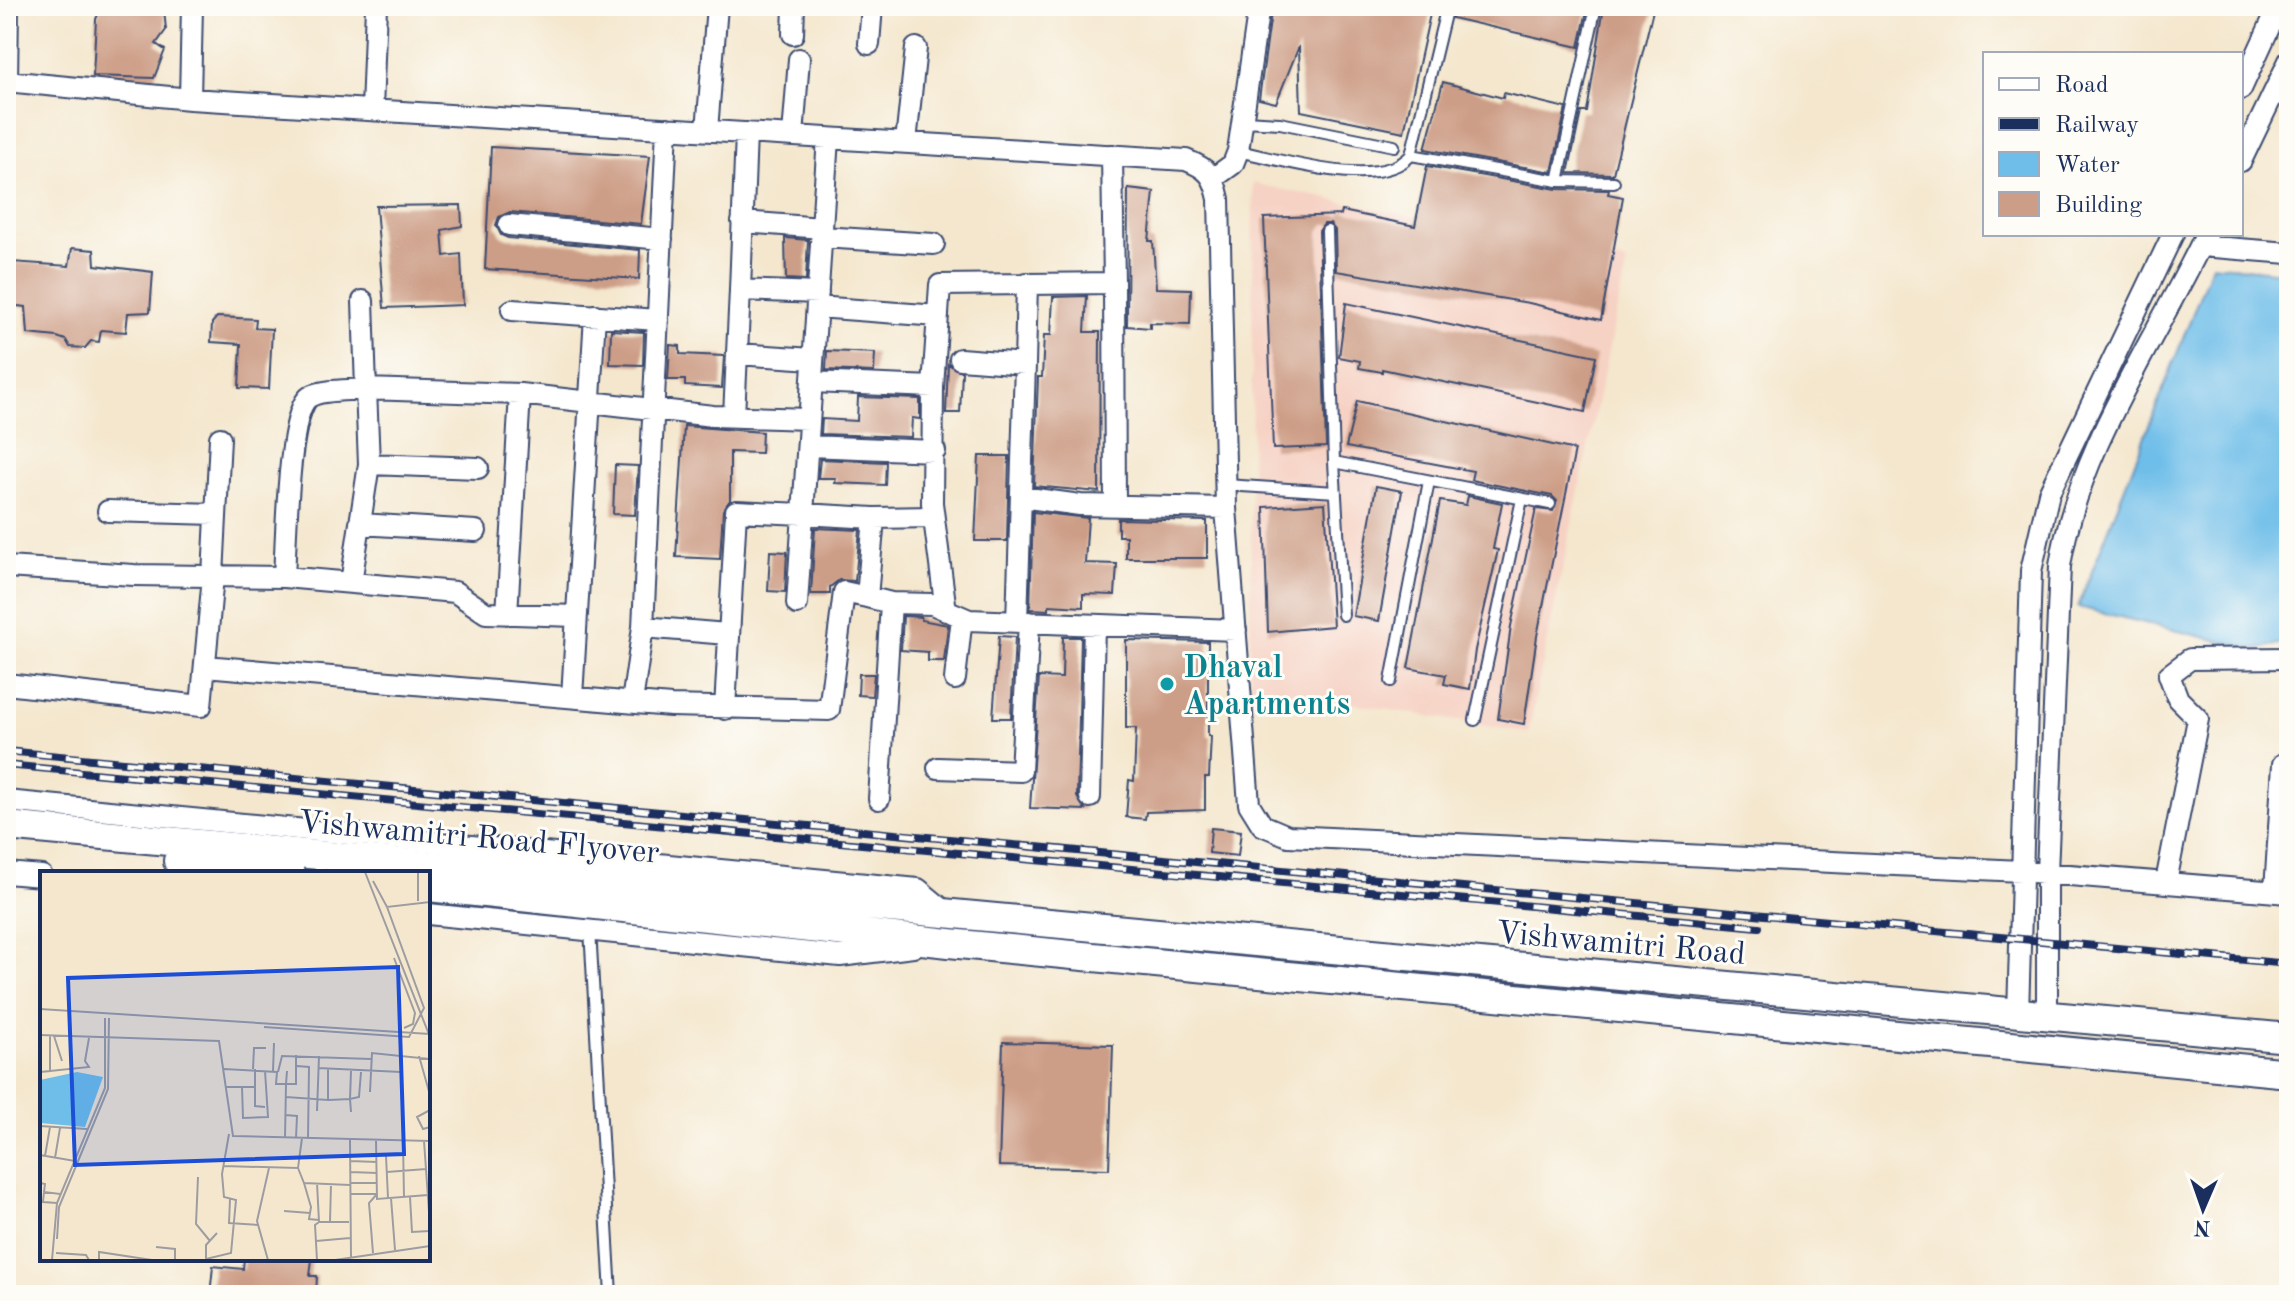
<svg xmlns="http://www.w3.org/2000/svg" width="2295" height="1301" viewBox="0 0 2295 1301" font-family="'Old Standard TT',serif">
	<rect width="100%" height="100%" fill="#fdfcf7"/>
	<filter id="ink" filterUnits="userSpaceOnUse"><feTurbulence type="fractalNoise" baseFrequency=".0125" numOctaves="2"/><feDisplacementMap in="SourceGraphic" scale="16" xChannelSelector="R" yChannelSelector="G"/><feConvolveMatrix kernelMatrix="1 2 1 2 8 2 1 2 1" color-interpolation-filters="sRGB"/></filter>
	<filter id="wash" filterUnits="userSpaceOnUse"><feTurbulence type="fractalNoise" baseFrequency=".006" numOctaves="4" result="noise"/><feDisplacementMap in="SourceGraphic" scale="32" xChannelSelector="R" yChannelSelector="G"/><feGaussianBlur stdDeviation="1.8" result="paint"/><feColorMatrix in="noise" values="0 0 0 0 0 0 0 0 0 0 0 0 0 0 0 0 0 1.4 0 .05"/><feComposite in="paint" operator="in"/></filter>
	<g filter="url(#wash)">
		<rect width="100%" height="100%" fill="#f4e7ce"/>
		<path fill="#f6d2c4" d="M1253 183 1627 262 1528 733 1250 686Z"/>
		<path fill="#6ebee9" stroke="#4476a4" stroke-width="2" d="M2212 264 2289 273V643L2253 649 2078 607Z"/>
		<g id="blocks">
			<path fill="#cd9e87" d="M102 6 164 9 166 30 156 44 165 50 154 78 93 76 96 19Z
				M1272 6H1439L1437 15 1430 14 1404 132 1301 111 1299 46 1276 103 1259 99Z
				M1455 6H1588L1579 47 1452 18Z
				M1604 6H1654L1613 174 1568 173 1581 112H1587Z
				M1443 82 1503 98 1504 93 1566 108 1552 172 1425 149Z
				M491 147 650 156 641 224 510 212 499 217 496 225 501 235 508 238 640 250 639 279 485 269Z
				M1427 166 1557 189 1609 190 1608 194 1623 197 1601 320 1529 303 1336 271 1335 230 1330 224H1324L1319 231 1326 447 1273 449 1264 218 1341 215 1342 211 1415 226Z
				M1128 189 1154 192 1149 241H1153L1156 288 1191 289 1190 324 1150 323V328L1127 326Z
				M461 205 462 226 442 230 444 256 461 254 463 305 384 308 376 206Z
				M785 238 808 240 806 280 786 279Z
				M72 248 94 250 95 265 153 272 150 312 128 313 126 332 101 330 99 342 91 341 85 348 70 347 66 340 57 337 28 334 26 307 8 305 12 262 69 266Z
				M1087 296 1085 332H1100L1099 492 1034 486 1038 377H1042L1044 335H1051L1053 297Z
				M1346 303 1596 356 1585 412 1382 369V372L1359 368 1360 361 1339 357Z
				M217 317 256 319 255 328 272 329 269 389 239 388 241 344 211 342 212 323Z
				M611 330 644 332 643 365 610 364Z
				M670 345 680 346V354L724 356 722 388 685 386V380H668Z
				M827 351 875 353 874 372 826 370Z
				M948 364 962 372 960 413H946Z
				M858 397 920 399V419L912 418 911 437 821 434 822 419 857 421Z
				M1357 401 1575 450 1537 636 1524 724 1498 719 1511 626 1536 509 1553 511 1557 501 1552 496 1471 480 1473 471 1346 447Z
				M684 426 762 432 761 453 730 452V500L723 510 720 559 676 557Z
				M979 456H1009L1007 541H975Z
				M820 459 886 462 885 485 835 483 836 478H818Z
				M615 465 638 466 635 515 613 514Z
				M1376 486 1402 491 1379 621 1353 616Z
				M1468 496 1502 503 1493 549 1498 550 1475 650 1470 689 1444 684 1446 675 1408 668 1440 501 1466 505Z
				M1325 503 1333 626 1268 632 1264 507Z
				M1033 512 1088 518 1085 563 1117 564 1115 595 1083 594V607L1049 605V610L1030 609Z
				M1118 519 1207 521V558H1126V536H1118Z
				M815 528 860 530 855 581 839 580 830 587V594H811Z
				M770 551 787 552 785 592 768 591Z
				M903 616 921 617V620L948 625 944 661H928V652L901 650Z
				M999 636 1015 637 1011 718H993Z
				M1063 637H1081L1077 797 1085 810 1030 808 1039 677 1062 678Z
				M1126 640 1208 642V736H1211L1209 777H1205V810L1146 812 1145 819 1126 817 1129 780 1134 781 1136 728H1126Z
				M859 674H874L872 696 858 695Z
				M1211 828 1241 831 1238 856 1209 853Z
				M1003 1042 1113 1045 1109 1169 999 1166Z
				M244 1259H312L310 1276H317L316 1295H210L213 1266 243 1269Z"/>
		</g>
	</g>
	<g filter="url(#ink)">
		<use href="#blocks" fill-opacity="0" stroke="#3c4b6f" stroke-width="2"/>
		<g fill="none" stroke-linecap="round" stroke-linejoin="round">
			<g stroke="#3c4b6f" stroke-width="14">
				<path id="lane" d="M1244 121 1280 123 1394 146
					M1238 151C1280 159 1379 192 1411 155L1447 6
					M1411 155 1558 181 1614 182
					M1558 181 1596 6
					M1327 231 1334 462 1343 615
					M1334 462 1550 504
					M1225 485 1336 492
					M1391 681 1429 481
					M1475 720 1522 499
					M590 929 611 1295"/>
			</g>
			<g stroke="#3c4b6f" stroke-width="24">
				<path id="street" d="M793 34 794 6
					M869 44 872 6
					M6 81 190 99 1186 160C1209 169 1214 176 1219 199L1226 508 1249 804 1262 825 1288 836 2021 871 2289 893
					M7 81 8 6
					M2241 89 2279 6
					M190 99 192 6
					M372 110 376 6
					M667 128 643 627 727 634
					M707 130 717 6
					M746 133 740 290 818 293
					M793 136 799 59
					M828 138 803 514 874 518 867 597 891 603 932 604 969 620 1236 630
					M906 142 916 48
					M1112 155 1114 283
					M2241 161 2289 61
					M1215 177 1233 164 1238 151 1259 6
					M742 222 822 228
					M509 225 662 239
					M822 237 934 244
					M2201 246 2289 253
					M363 301 366 389 520 394
					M817 307 938 316
					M512 310 658 320
					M737 354 813 359
					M960 359 1025 364 1017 622
					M1025 364 1027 283
					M812 382 933 387
					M734 416 740 290
					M808 446 935 451
					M369 464 478 468
					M1021 497 1080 505 1226 508
					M108 511 216 514
					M874 518 933 517
					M360 524 476 531
					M6 567 134 575 284 577 455 592 486 613 576 616
					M284 577C286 549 287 407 311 396 325 389 350 391 366 389L369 464 351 583
					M946 611 932 503 933 387 940 285 1114 283 1115 505
					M507 614 520 394 713 416 809 419
					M205 666 671 706 829 710 844 592 867 597
					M955 679 962 617
					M6 684 201 706 213 576 220 438
					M572 697 595 315
					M632 702 643 627
					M725 709 736 511 803 514 797 604
					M938 768 1021 771 1029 622
					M1090 797 1094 625
					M879 799 891 603
					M6 801 918 889 947 913
					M6 873 42 876
					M2166 882 2198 719 2178 699 2169 675 2190 659 2289 658
					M2275 891 2283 764
					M428 914 840 956 913 947
					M2018 1014 2031 571 2049 493 2173 234
					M2047 1017V872L2060 566C2077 451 2156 339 2206 234"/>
			</g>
			<g stroke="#3c4b6f" stroke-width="32">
				<path id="secondary" d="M6 826 2289 1038
					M178 861 290 873
					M428 887 949 943 2289 1073"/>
			</g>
			<use href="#lane" stroke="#fff" stroke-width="10"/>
			<use href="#street" stroke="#fff" stroke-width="20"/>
			<use href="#secondary" stroke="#fff" stroke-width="28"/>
			<g stroke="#1b2f5e" stroke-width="8">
				<path id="rail" d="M6 751 2289 964
					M6 765 1759 927"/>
			</g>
			<use href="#rail" stroke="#fdfcf7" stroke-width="5" stroke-dasharray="15" stroke-linecap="butt"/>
		</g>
	</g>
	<circle fill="#0f9aa8" stroke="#fdfcf7" stroke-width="3" cx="1167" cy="684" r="8"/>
	<g text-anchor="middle" stroke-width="6" stroke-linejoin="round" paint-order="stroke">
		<g font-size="32" font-weight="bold" fill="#0d838f" stroke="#fdfcf7" text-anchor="start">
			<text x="1183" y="677">Dhaval<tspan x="1183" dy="37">Apartments</tspan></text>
		</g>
		<g font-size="32" fill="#1b2f5e" stroke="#fdfcf7">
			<text transform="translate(479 836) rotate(5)" y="11">Vishwamitri Road Flyover</text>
			<text transform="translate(1621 942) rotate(5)" y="11">Vishwamitri Road</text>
		</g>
	</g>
	<g transform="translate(40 871)">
		<rect width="390" height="390" fill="#f4e7ce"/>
		<path d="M37 201 63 206 45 256 0 252V209Z" fill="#6ebee9"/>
		<path fill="none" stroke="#9d9da1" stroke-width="2" d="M325 1 390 166M378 1V30M333 10 347 36 390 31M354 87 375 142 373 153 364 157M0 138 390 163M224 156 369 166 384 137 347 36M0 164 179 170 193 265 390 270M14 165 22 190M379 185 390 224M257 195 269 196 268 267M278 197 361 201M184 198 237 201 236 213H246L245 267M213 198 214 177H226M215 198V235L225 236M10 200 49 196 45 190 49 167M233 200 234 172M247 200 246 213H256V184M311 200 310 228 319 226 321 201M0 201 10 200V165M238 201 242 185 331 188M186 216H215M202 216 203 247 228 246 225 200M330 221 332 182 390 188M246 226 288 229V197M288 229 310 228 311 241M390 239 377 246 383 258 390 256M277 240 279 185M245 244 257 245 256 267M0 255 47 258M310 269 311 386M336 269 337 328 388 324M384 270 390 355M363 271 364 326M0 284 35 290M5 285 10 256M346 285 348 327M15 287 20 257M310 290 337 291M183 295 258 297 262 267M258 297 264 312 310 314M310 301 337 302M347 301 386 298M158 306 156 353 170 370M0 312 5 313 4 321 20 323M264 312 271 336 269 348 279 349M277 312 279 351H309M310 312H337M4 321 3 331 17 332M310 323H337M370 326 372 361 390 360M351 327 355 379M190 328 189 352 218 354M244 340 270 342M290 351 291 313M17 368 19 336 68 218 69 147M276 370 310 367M116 376 135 378V389M16 382 46 384 49 389M333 382 329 332 337 323M166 388 191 382 196 329 184 326 182 303 189 263M166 388V374L177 362M12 389 17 332 65 217V147M59 389V381L112 389M228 389 217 350 229 297M277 389 275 354 279 351M295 389 390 375"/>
		<path fill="#1d4ed8" fill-opacity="0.15" stroke="#1d4ed8" stroke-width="4" d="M358 96 364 283 35 294 28 107Z"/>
		<rect width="390" height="390" fill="none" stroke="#1b2f5e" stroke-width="4"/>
	</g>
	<rect width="2295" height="1301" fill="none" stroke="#fdfcf7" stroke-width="32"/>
	<rect x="1983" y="52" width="260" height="184" fill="#fdfcf7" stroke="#a3aaba" stroke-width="2"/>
	<rect x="1999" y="78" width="40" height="12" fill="#ffffff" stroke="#a3aaba" stroke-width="2"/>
	<text x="2055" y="92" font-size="24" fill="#1b2f5e">Road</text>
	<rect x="1999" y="118" width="40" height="12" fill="#1b2f5e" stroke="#a3aaba" stroke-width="2"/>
	<text x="2055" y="132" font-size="24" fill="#1b2f5e">Railway</text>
	<rect x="1999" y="152" width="40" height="24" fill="#6ebee9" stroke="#a3aaba" stroke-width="2"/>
	<text x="2055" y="172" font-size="24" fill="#1b2f5e">Water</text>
	<rect x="1999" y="192" width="40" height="24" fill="#cd9e87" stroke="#a3aaba" stroke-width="2"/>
	<text x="2055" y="212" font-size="24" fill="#1b2f5e">Building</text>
	<g transform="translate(2203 1209) rotate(182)" stroke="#fdfcf7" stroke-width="6" paint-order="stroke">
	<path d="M0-6L14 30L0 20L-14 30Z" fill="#1b2f5e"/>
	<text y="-12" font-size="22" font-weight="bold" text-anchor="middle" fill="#1b2f5e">N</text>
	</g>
</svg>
